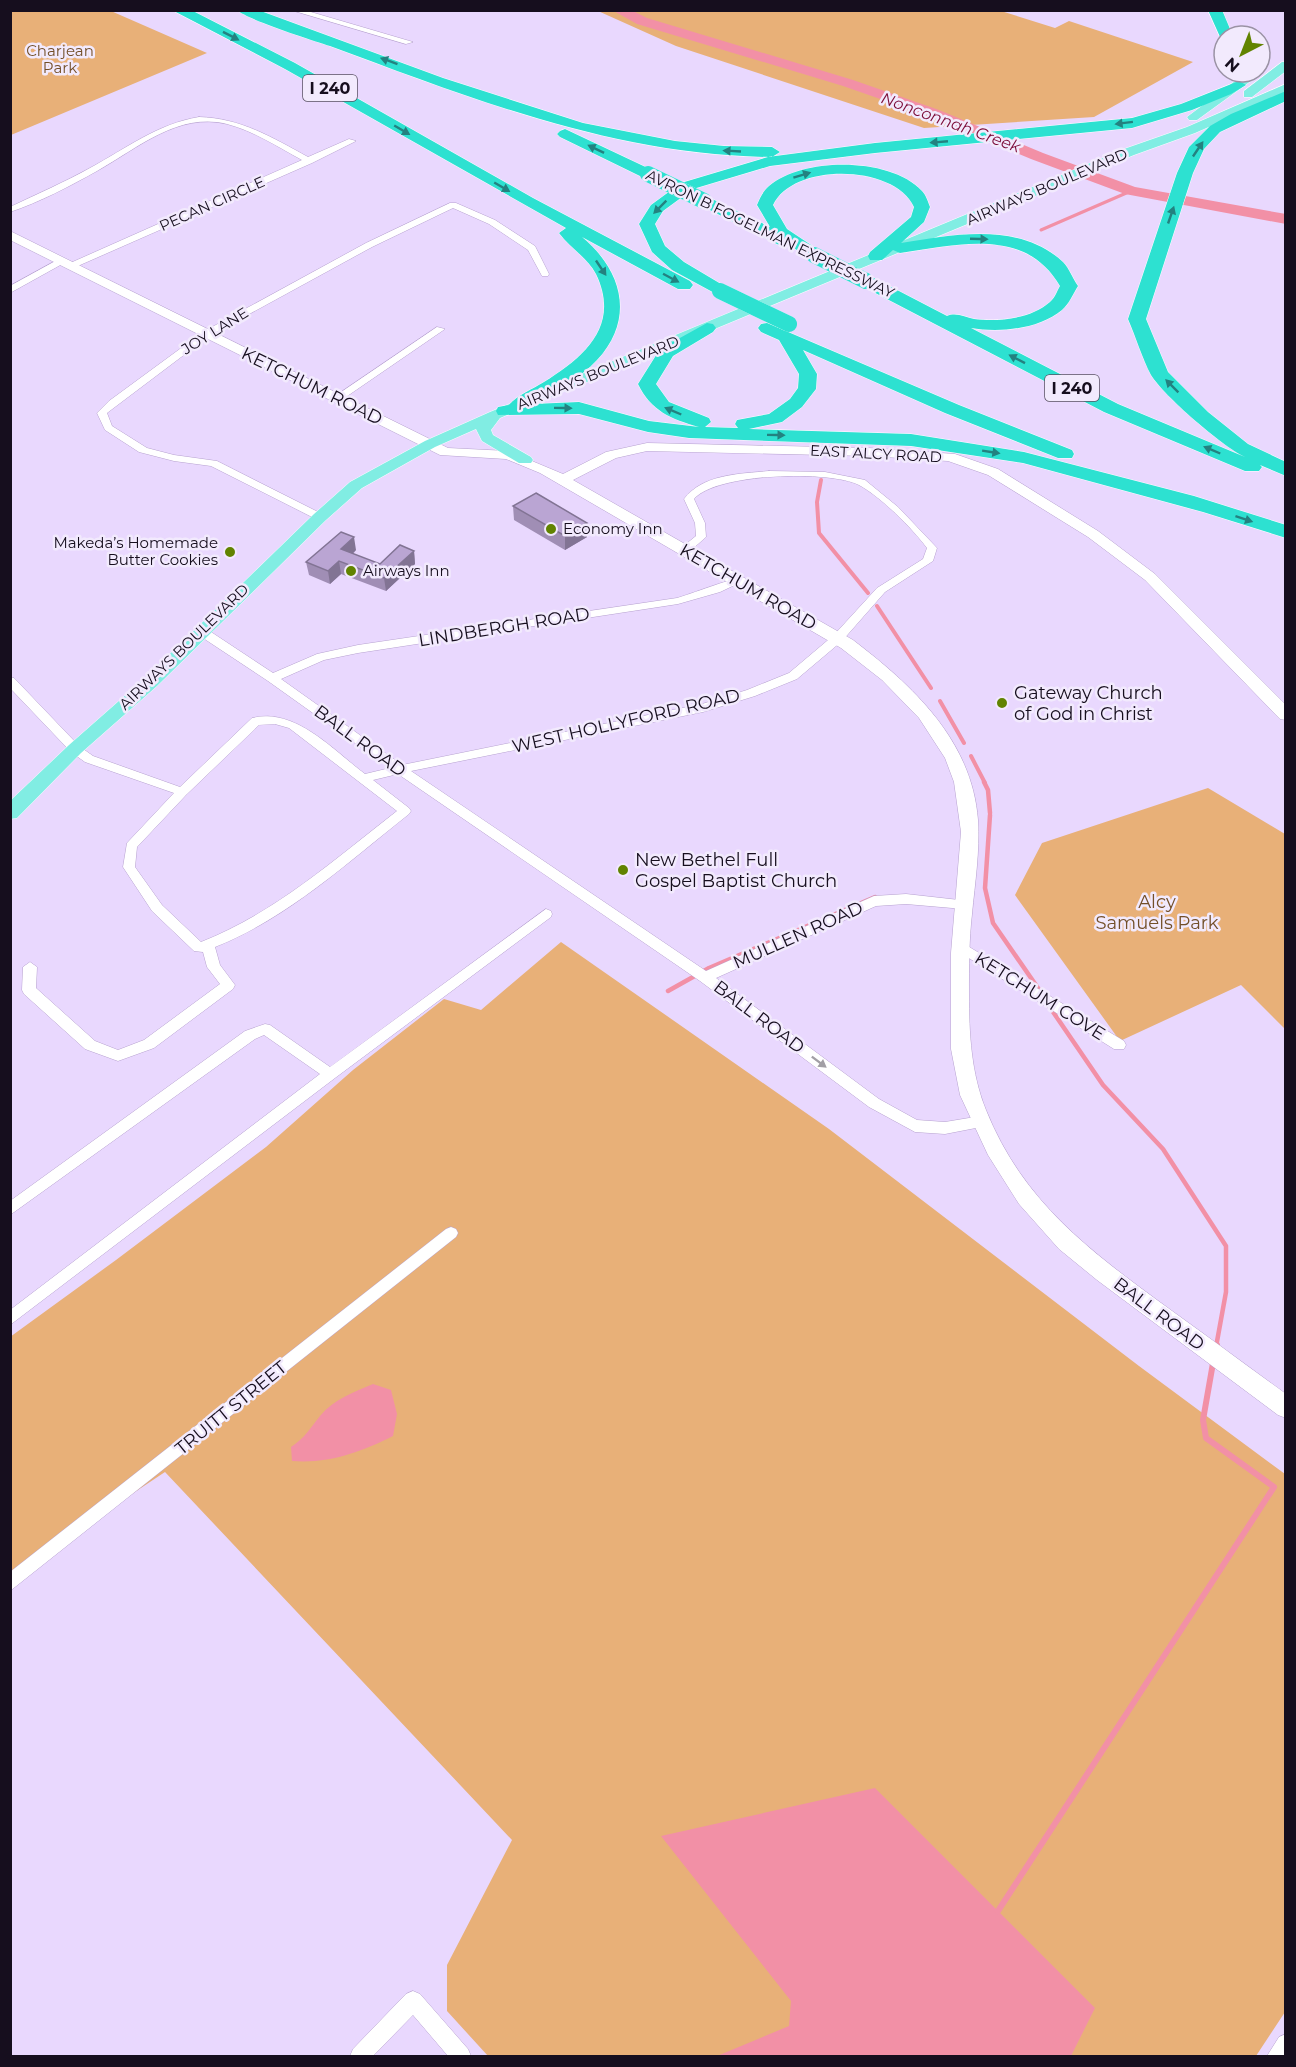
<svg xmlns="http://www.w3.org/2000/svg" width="1296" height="2067" viewBox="0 0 1296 2067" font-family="Montserrat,sans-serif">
	<rect width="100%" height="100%" fill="#e9d8fe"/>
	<path fill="#e8b078" d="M11 10 111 11 207 53 11 135Z
		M598 11H1001L1055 28 1069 21 1193 62 1094 117 924 128 676 46Z
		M1208 788 1285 834V1029L1241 985 1120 1041 1015 895 1042 843Z
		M561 942 829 1129 1139 1366 1285 1474V2012L1256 2056H488L447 2011V1965L512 1840 165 1472 13 1573 11 1572 10 1337 116 1260 266 1147 353 1070 444 999 481 1010Z"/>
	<path fill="#f290a6" d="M373 1384 391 1390 397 1414 393 1436C361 1452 329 1464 292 1461L291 1447C305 1438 310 1428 320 1416 334 1399 354 1392 373 1384Z
		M875 1788 1095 2008 1071 2056H717L789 2026 791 2001 661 1836Z"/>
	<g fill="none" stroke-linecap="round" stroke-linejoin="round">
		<path stroke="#f290a6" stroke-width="3" d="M1041 230 1131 191"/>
		<path stroke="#f290a6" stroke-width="4" d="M821 480 817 502 819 533 868 593
			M877 606 931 688
			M940 701 964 743
			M971 756 985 783"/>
		<path stroke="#f290a6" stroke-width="4.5" d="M984 782 988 790 990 813
			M990 815 985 888 993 923 1040 991
			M668 991 709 968 875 897
			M1049 1006 1103 1085 1163 1149 1226 1246V1292L1216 1347"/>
		<path stroke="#f290a6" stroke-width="6" d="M1216 1349 1217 1345
			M998 1911 1274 1487 1206 1438 1203 1420 1213 1363"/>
		<path fill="#f290a6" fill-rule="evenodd" d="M612 10H631L647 18 853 80 939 110 1043 153 1135 187 1286 214V224L1125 194 1031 159 929 116 843 86 637 24Z"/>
		<g stroke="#b7a2d0" stroke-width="1">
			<path id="street" d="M291 10H304L413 42 406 44Z
				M199 117C241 118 273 138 308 157L349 139 356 141 312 163 71 269 67 266 68 264 302 160C278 147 254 131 227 124 178 112 138 148 97 171 70 186 40 202 10 212V207C37 194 65 182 90 168 127 148 157 124 199 117Z
				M450 203H456L495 220 535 246 549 274 548 276H542L528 250 489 224 453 208 372 247 209 336 107 413 112 426 147 448 174 455 217 461 324 515V519H316L211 466 174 461 139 452 105 430 97 413 109 401 203 332 366 243Z
				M61 258 65 261 64 263 10 293V286Z
				M437 327 445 329 340 401H334V397Z
				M769 471 825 472 865 480 898 507 937 548 933 561 885 592 842 641 797 679 755 696 703 712 411 771 706 971 874 896 906 894 968 901 970 904 964 909 906 904 876 906 716 978 879 1099 917 1120 945 1122 981 1116 986 1118 988 1122 986 1126 945 1134 915 1132 869 1107 700 981 398 774 373 780 409 808 411 811 409 814C348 862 288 918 215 947L220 965 235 985 233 989 154 1048 118 1061 85 1049 24 994 22 990 23 967 30 962 37 967 36 988 95 1041 118 1050 144 1040 220 984 207 967 203 952 194 951 152 911 123 867 127 843 174 793 85 762 71 752 10 688V677L14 678 79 746 93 756 180 787 252 718C295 707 333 750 365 774L390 768 268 681 197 634V628H205L273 673 317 654 358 645 677 598C688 595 735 577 741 578V582L720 592 678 604 358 653 324 660 281 679 402 765 702 704 747 690 789 673 834 635 877 588 923 559 927 548C912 528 881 497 859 485 830 470 716 473 694 499L705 523 706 537 689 552H681V548L696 536 695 523 684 499C703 474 739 474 769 471ZM275 724 289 728 397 811C335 859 275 913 201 942L162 905 135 867 137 847 186 795 259 725Z
				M546 909 551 911 552 914 551 917 335 1078 10 1325V1310L320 1074 264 1035 255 1039 10 1215V1201L245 1031 265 1024 270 1025 330 1067Z
				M961 942 1124 1041 1126 1045 1124 1049H1114L956 950 955 947Z
				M451 1227 456 1229 458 1233 456 1237 10 1591V1572L446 1229Z
				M413 1991 420 1994 468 2049 471 2056H448L413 2015 373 2056H350L353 2049 406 1994Z
				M1286 2034V2056H1267L1279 2037Z"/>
		</g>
		<g stroke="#b7a2d0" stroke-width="1">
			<path id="secondary" d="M10 231 448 448 508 451 563 474 606 452 647 443 868 448 955 454 998 469 1098 531 1155 574 1286 705V720L1280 719 1145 580 1088 537 988 475 948 461 868 456 647 451 616 458 573 480 853 640C912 685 972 740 978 820 980 851 975 883 972 914 969 940 969 967 969 994 969 1033 971 1073 986 1110 1023 1202 1090 1251 1168 1308 1207 1336 1246 1365 1286 1394V1418L1278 1415 1097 1280 1059 1249 1019 1204 988 1155 960 1095 951 1049V953L961 832 954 782 945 758 919 718 882 680 841 648 540 473 506 459 440 455 10 240Z"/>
		</g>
		<g stroke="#fff" stroke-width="1">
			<path id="primary" d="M1282 62H1286V71L1252 97H1244V91Z
				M1260 71 1261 72 1259 75 1197 120H1189L1187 117 1247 72Z
				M1286 84V93L1195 133 1134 155 500 418 491 430 493 435 531 457 533 460 531 463H519L482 441 476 429 435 447 362 488 326 520 157 686 81 753 17 818 10 819V801L69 745 145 678 314 514 350 482 425 441 490 412 1124 149 1187 127Z"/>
		</g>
		<g stroke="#fff" stroke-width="1">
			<path id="highway" d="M172 10H191L295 63 533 198 690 281 693 285 690 289H678L582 237C623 271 635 319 597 360 580 379 554 391 533 404L579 402 649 421 699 427C671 419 651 411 638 384L660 349 707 323 713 324 716 328 713 332 673 356 656 384 669 402 709 418 711 422 705 427 738 428 735 424 737 420 769 414 790 399 798 388 799 374 779 340 761 332 758 328 761 324 767 323 959 405 1072 450 1074 454 1072 458H1058L945 413 803 350 817 374 816 389 802 407 782 422 749 429 911 434 1024 452 1194 496 1286 525V538L1203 512 1023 463 911 446 689 438 648 432 579 414 498 415 496 411 498 407 509 405C517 395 533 389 544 382 584 357 621 326 596 274 587 257 570 248 559 233L566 228 285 69Z
				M237 10H258L443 78 583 123 675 141 724 146 772 147 780 152 772 157C617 156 473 99 330 46 312 40 248 20 237 10Z
				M1208 10H1222L1233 36H1224V40L1221 39Z
				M1239 81 1246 85 1231 94 1192 110 1132 128 875 153 770 166 693 189 663 211 655 224 665 246 684 262 726 287 729 291 726 295 720 296 672 270 652 252 639 224 651 205 681 183 768 157 875 143 1132 118 1181 104Z
				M1286 91V101L1220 132 1204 149 1193 173 1146 319 1168 372 1208 412 1248 444 1286 462V476L1260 465 1262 467 1259 471H1245L1104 412 860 285 858 281 860 277H872L947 316C956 312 965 317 974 319 998 322 1031 319 1050 302 1055 298 1057 291 1060 286 1025 226 957 245 900 253L893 250 882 260H870L868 256 870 252 911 217 914 207C895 164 793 162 773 205L787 229 820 251 822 255 820 259 814 260 790 246H781L698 204 696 201 698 198H710L770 227 757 205C760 198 763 191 769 186 804 157 890 157 922 191 926 195 928 202 930 207L924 222 901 243C953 235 1019 221 1063 262 1069 268 1073 279 1078 286 1073 294 1069 304 1062 310 1039 329 1000 333 971 328L1118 404 1245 457C1222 446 1164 396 1151 375 1142 358 1136 337 1128 319L1177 173 1189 147 1210 126 1231 114Z
				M565 129 654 171 656 174 648 179 642 177 560 137 557 134 560 131Z"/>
		</g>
		<use href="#street" fill="#fff" fill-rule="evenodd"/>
		<use href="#secondary" fill="#fff" fill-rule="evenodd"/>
		<use href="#primary" fill="#81ede3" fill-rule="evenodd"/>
		<use href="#highway" fill="#2de1d1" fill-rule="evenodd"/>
		<g stroke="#fff" stroke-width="16" stroke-linecap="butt">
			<path id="highway-bridge" d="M648 174 704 201
				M814 255 866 281
				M720 291 789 324"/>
		</g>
		<use href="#highway-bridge" stroke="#2de1d1" stroke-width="16"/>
	</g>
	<path fill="#a08eb5" d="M513 506 587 537 565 550 514 520Z
		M356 550 353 554 380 564 414 551 415 564 386 591 341 574 330 584 309 575 306 562Z"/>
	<path fill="#827494" d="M587 523V537L565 550V536Z
		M354 537 356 550 343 562 341 549Z
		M414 551 415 564 386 591 384 578Z
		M339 561 341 574 330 584 328 571Z"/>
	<path fill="#baa5d3" stroke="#827494" stroke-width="1.5" d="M536 493 587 523 565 536 513 506Z
		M341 532 354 537 341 549 380 564 400 545 414 551 384 578 339 561 328 571 306 562Z"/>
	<defs><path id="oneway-solid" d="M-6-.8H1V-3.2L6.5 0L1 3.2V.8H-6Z" transform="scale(1.5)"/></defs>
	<g fill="#238280">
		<use href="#oneway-solid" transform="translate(231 36) rotate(27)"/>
		<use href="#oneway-solid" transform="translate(389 61) rotate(-160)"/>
		<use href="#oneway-solid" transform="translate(1124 123) rotate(173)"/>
		<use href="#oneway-solid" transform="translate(402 130) rotate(30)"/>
		<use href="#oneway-solid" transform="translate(939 142) rotate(175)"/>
		<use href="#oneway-solid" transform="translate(596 149) rotate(-154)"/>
		<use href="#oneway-solid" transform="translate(1198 149) rotate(-56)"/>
		<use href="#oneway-solid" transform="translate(732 151) rotate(-177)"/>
		<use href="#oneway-solid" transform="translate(802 175) rotate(-17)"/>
		<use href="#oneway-solid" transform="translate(502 187) rotate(30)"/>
		<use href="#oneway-solid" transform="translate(660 207) rotate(135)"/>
		<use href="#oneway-solid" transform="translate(1171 215) rotate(-71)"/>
		<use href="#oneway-solid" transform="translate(979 239) rotate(2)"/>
		<use href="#oneway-solid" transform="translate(601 268) rotate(56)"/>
		<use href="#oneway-solid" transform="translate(671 278) rotate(28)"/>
		<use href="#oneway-solid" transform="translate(1017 359) rotate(-153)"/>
		<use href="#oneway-solid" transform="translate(1172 386) rotate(-135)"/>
		<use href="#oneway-solid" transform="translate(563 408) rotate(1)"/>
		<use href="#oneway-solid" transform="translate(673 411) rotate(-157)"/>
		<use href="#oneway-solid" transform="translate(776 435) rotate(1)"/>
		<use href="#oneway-solid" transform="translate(1212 450) rotate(-157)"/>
		<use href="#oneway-solid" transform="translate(991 452) rotate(9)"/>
		<use href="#oneway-solid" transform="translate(1244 519) rotate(18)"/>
	</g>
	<use fill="#a29fa5" href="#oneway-solid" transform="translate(819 1062) rotate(37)"/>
	<g fill="#618300" stroke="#f2eafd" stroke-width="2">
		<circle cx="551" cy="529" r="6"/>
		<circle cx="230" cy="552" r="6"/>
		<circle cx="351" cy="571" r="6"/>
		<circle cx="1002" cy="703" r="6"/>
		<circle cx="623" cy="870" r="6"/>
	</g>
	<g text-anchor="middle" stroke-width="5" stroke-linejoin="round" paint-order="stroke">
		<g font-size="15" fill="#734f29" stroke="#f2eafd">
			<text x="60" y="56">Charjean<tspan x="60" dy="17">Park</tspan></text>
		</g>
		<g font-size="15" fill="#160e1e" stroke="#f2eafd">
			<text transform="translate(1047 187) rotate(-23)" y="5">AIRWAYS BOULEVARD</text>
			<text transform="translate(212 204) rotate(-24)" y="5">PECAN CIRCLE</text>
			<text transform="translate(770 234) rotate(26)" y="5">AVRON B FOGELMAN EXPRESSWAY</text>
			<text transform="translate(215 331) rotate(-32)" y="5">JOY LANE</text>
			<text transform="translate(598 373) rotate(-22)" y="5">AIRWAYS BOULEVARD</text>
			<text transform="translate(876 454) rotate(3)" y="5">EAST ALCY ROAD</text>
			<text transform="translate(184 647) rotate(-44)" y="5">AIRWAYS BOULEVARD</text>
		</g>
		<g font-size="15" fill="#160e1e" stroke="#f2eafd" text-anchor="start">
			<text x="563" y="534">Economy Inn</text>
			<text x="218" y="548" text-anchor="end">Makeda’s Homemade<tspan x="218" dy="17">Butter Cookies</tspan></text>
			<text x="363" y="576">Airways Inn</text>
		</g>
		<g fill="#f2eafd" stroke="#585061" stroke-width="1.5">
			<rect x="303" y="75" width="54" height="26" rx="4.5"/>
			<rect x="1045" y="375" width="54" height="26" rx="4.5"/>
		</g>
		<g font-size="16" font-weight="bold" fill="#160e1e">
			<text x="330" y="94">I 240</text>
			<text x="1072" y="394">I 240</text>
		</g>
		<g font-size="16" font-style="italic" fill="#7b0b37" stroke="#f2eafd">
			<text transform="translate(951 122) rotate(20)" y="6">Nonconnah Creek</text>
		</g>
		<g font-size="18" fill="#160e1e" stroke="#f2eafd">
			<text transform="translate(312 386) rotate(26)" y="6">KETCHUM ROAD</text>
			<text transform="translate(748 587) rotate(30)" y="6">KETCHUM ROAD</text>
			<text transform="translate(504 627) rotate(-9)" y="6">LINDBERGH ROAD</text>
			<text transform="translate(626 721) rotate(-13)" y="6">WEST HOLLYFORD ROAD</text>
			<text transform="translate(360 741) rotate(36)" y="6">BALL ROAD</text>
			<text transform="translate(798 935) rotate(-24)" y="6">MULLEN ROAD</text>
			<text transform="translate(1040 996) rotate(32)" y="6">KETCHUM COVE</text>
			<text transform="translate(759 1017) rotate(37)" y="6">BALL ROAD</text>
			<text transform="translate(1159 1314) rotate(37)" y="6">BALL ROAD</text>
			<text transform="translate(231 1408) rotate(-39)" y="6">TRUITT STREET</text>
		</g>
		<g font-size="18" fill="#160e1e" stroke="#f2eafd" text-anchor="start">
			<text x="1014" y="699">Gateway Church<tspan x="1014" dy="21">of God in Christ</tspan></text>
			<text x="635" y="866">New Bethel Full<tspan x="635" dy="21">Gospel Baptist Church</tspan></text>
		</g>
		<g font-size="18" fill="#734f29" stroke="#f2eafd">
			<text x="1157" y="908">Alcy<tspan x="1157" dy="21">Samuels Park</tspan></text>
		</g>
	</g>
	<rect width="1296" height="2067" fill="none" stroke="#160e1e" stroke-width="24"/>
	<g transform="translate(1242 54) rotate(222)"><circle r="28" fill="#f2eafd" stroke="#9a92a4" stroke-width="1.5"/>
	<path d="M0-4.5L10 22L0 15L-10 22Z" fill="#618300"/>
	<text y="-9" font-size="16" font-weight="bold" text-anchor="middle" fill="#160e1e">N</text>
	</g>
</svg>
